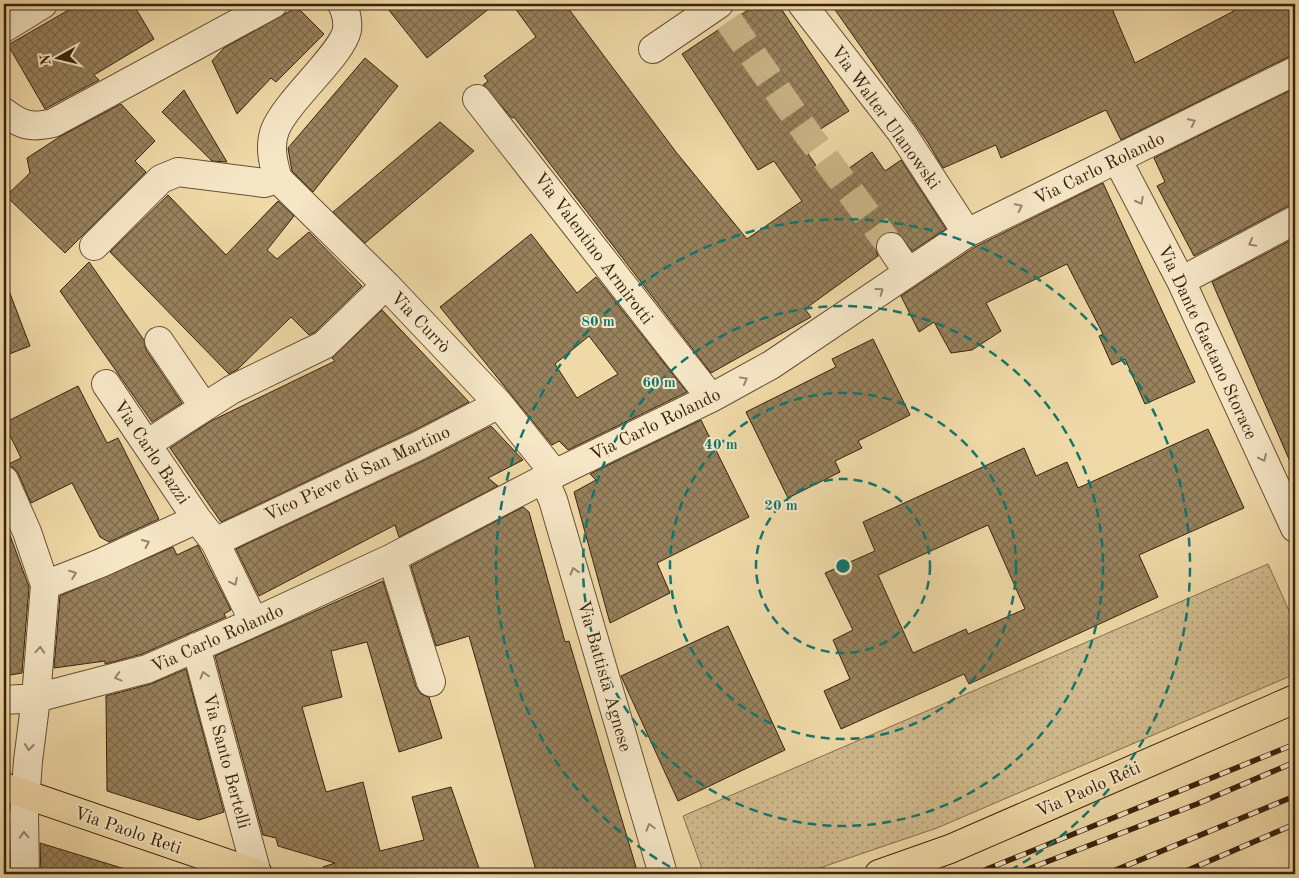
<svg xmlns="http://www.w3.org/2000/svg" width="1299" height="878" viewBox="0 0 1299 878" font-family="'Old Standard TT',serif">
	<defs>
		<pattern id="park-dots" width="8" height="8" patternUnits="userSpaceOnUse" patternTransform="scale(1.25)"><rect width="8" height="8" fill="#d0ba8d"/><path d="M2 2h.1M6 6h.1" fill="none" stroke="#aa9772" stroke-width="1.8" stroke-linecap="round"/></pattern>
		<pattern id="building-cross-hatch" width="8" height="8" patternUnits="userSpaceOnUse" patternTransform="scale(1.25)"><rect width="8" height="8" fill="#98825d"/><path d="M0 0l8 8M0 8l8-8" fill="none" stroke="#7d6a4b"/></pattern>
	</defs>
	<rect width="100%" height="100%" fill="#efd9a7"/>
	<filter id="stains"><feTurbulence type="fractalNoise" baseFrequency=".004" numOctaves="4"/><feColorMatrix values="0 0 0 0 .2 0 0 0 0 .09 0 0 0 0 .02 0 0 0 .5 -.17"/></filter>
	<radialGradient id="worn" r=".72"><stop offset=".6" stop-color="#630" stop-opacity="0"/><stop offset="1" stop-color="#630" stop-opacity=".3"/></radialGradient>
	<path fill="url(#park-dots)" stroke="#856e4d" d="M1268 564 1295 624V674L937 828 802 874H704L683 816Z"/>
	<path fill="url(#building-cross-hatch)" stroke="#3a230d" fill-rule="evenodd" d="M79 4H133L154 39 94 75 99 80 45 109 8 45Z
		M384 4H495L427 58Z
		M512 4H565L676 152 747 239 802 201 774 161 758 170 682 54 757 4H778L849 111 800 142 828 183 872 152 885 171 901 160 946 229 912 251 898 233 890 231 883 234 877 240 875 248 878 256 805 309 811 317 711 373 514 117 512 118 483 85 488 81 484 76 536 37Z
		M831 4H1110L1135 63 1247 4H1295V56L1288 57 1121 140 1106 110 1001 158 996 145 943 168 927 141Z
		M297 7 324 34 276 82 271 78 237 114 212 61 224 48Z
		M365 58 398 86 313 192 292 171 288 148Z
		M1295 88V204L1288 206 1194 256 1157 186 1165 182 1154 158Z
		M184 90 227 162 212 161 162 112Z
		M121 104 155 141 135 161 146 172 65 253 6 196 30 173 27 158 61 136Z
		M440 122 474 151 365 243 333 212Z
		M1103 183 1195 382 1145 404 1125 359 1112 365 1099 336 1103 334 1067 264 986 303 1001 331 972 350 951 353 934 322 919 332 901 296 975 247Z
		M168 195 226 255 278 201 294 216 267 250 277 259 309 232 362 286 315 332 309 335 291 317 238 369 229 374 110 252Z
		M531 234 577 293 596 277 687 392 568 450 559 441 552 445 440 307ZM589 336 618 374 577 398 555 364Z
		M1295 238V473L1212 282Z
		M89 262 144 340 146 350 182 403 152 422 60 291Z
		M4 283H6L30 346 4 356Z
		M382 310 469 402 411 432 221 522 170 448 211 421 335 361 332 358Z
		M873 339 910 415 858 441 862 448 835 461 840 472 788 498 746 412 836 367 832 359Z
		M78 386 107 443 118 438 159 519 109 542 100 537 72 483 31 503 18 473 14 468 7 465 21 458 4 423Z
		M701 420 749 517 657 563 670 593 610 623 574 492 596 480 590 474Z
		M491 426 523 460 488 478 498 486 399 537 395 525 259 596 236 549 425 460Z
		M1208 429 1244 508 1139 555 1158 597 969 684 964 674 841 729 824 691 850 679 833 640 853 630 825 573 875 551 863 522 1024 448 1036 476 1067 462 1078 488ZM988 525 1025 609 968 634 966 629 913 653 878 575Z
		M523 507 529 512 565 642 569 641 638 874H537L469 636 436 646 411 566Z
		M4 519 29 587 22 673 4 676Z
		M198 545 231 610 224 614 226 617 142 654 105 664V661L54 668 60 596 173 547 177 555Z
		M383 581 416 687 421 694 429 697 442 738 399 752 367 642 331 651 342 697 302 707 326 792 363 782 380 851 424 840 412 797 451 787 481 874H324L323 867 335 863 278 846 276 838 263 835 215 656Z
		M728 626 785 750 678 801 621 676Z
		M186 669 224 812 199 820 107 791 106 696 151 684Z
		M4 831 9 833V874H4Z
		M40 843 125 869 124 874H41Z"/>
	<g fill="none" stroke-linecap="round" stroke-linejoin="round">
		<path stroke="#cbb588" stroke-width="28" stroke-dasharray="28 14" stroke-linecap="butt" d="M729 21 809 136 891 247"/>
		<g stroke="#675034" stroke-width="30">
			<path id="minor" d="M802 4 902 133 967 233
				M4 28 43 4
				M653 49 719 4
				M477 99 711 398
				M4 112C22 126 32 128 53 123L273 4
				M1117 159 1181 281 1295 528
				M278 179C273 163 269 146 275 130 287 100 342 55 347 30 348 21 346 12 342 4
				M94 246 161 179 178 172 264 183 278 179 386 285 499 404 555 474
				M891 247 907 271
				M1181 281 1295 220
				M159 341 204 407
				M106 384 197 519 215 542 254 622
				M147 444 231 390 324 345 386 285
				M544 479 553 500 663 874
				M4 480 27 532 45 585 36 698 28 761 24 816 25 874
				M215 542 418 446 499 404
				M392 558 431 682
				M45 585 101 563 197 519
				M196 647 257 874
				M4 700 36 698 147 669 254 622 392 558 544 479 711 398 771 365 967 233 1295 71"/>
		</g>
		<g stroke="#3a230d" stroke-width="30">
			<path id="major" d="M4 787 258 874
				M879 874 950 849 1295 699"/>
		</g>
		<use href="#minor" stroke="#f5e6c6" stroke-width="28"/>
		<use href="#major" stroke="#efd9a7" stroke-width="28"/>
		<g stroke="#3a230d" stroke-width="5.5">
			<path id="rail" d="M975 874 1295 744
				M1015 874 1197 804 1295 762
				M1106 874 1295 796
				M1179 874 1295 824"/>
		</g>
		<use href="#rail" stroke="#f5e6c6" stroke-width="4" stroke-dasharray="11" stroke-linecap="butt"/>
	</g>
	<defs><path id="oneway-chevron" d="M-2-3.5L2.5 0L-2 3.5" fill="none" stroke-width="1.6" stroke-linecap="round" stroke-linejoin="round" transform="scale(1.25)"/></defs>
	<g stroke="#98846a">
		<use href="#oneway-chevron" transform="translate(1192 122) rotate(-26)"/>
		<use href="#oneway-chevron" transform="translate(1140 201) rotate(63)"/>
		<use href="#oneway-chevron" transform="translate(1019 207) rotate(-26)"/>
		<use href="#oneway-chevron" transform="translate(1252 243) rotate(152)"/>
		<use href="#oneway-chevron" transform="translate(880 291) rotate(-36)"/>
		<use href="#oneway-chevron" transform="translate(744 380) rotate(-29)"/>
		<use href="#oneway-chevron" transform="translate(1263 458) rotate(65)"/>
		<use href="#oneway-chevron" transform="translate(146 543) rotate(-25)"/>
		<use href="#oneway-chevron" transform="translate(574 571) rotate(-106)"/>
		<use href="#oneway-chevron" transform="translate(73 574) rotate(-21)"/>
		<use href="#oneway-chevron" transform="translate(234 582) rotate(64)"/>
		<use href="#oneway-chevron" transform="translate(40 650) rotate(-86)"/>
		<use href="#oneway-chevron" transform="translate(204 675) rotate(-105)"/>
		<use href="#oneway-chevron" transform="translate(118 677) rotate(165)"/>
		<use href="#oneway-chevron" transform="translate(29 747) rotate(96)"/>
		<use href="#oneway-chevron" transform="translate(650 827) rotate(-106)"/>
		<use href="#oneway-chevron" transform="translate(24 835) rotate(-92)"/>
	</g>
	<g fill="none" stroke="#0f766e" stroke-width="2.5" stroke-dasharray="9 6">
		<circle cx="843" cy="566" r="87"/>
		<circle cx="843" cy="566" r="173"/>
		<circle cx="843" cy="566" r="260"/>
		<path d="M683 874A347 347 0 1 1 1003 874"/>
	</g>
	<g text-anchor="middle" stroke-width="4" stroke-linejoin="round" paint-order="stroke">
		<g font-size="18" fill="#3a230d" stroke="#f5e6c6">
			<text transform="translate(886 117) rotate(54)" y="6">Via Walter Ulanowski</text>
			<text transform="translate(1099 168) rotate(-26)" y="6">Via Carlo Rolando</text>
			<text transform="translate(594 248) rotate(53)" y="6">Via Valentino Armirotti</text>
			<text transform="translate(421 322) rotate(46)" y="6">Via Currò</text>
			<text transform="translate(1208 342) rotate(65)" y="6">Via Dante Gaetano Storace</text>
			<text transform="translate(655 424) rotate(-26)" y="6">Via Carlo Rolando</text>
			<text transform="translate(152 452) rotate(56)" y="6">Via Carlo Bazzi</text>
			<text transform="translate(357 473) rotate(-25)" y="6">Vico Pieve di San Martino</text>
			<text transform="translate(217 638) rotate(-24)" y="6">Via Carlo Rolando</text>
			<text transform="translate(605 676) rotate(74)" y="6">Via Battista Agnese</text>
			<text transform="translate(227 761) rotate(75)" y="6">Via Santo Bertelli</text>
			<text transform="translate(1088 789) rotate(-24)" y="6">Via Paolo Reti</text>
			<text transform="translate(128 830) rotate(19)" y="6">Via Paolo Reti</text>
		</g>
	</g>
	<circle cx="843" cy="566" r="8" fill="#0f766e" stroke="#f5e6c6" stroke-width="2.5"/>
	<g font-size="15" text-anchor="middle" font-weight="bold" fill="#0f766e" stroke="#f5e6c6" stroke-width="4" stroke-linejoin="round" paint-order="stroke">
		<text x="598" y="326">80 m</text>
		<text x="659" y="387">60 m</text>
		<text x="721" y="449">40 m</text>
		<text x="781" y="510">20 m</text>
	</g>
	<rect width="1299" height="878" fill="none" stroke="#efd9a7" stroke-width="20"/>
	<rect x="5" y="5" width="1289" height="868" fill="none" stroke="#3a230d" stroke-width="2.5"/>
	<rect x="10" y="10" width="1279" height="858" fill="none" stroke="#3a230d"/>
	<g transform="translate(58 58) rotate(262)" stroke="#f5e6c6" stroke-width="4" paint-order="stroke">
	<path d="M0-4L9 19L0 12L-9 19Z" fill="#3a230d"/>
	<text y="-8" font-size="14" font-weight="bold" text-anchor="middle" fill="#3a230d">N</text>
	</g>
	<rect width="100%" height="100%" filter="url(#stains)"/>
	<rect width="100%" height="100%" fill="url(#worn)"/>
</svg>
